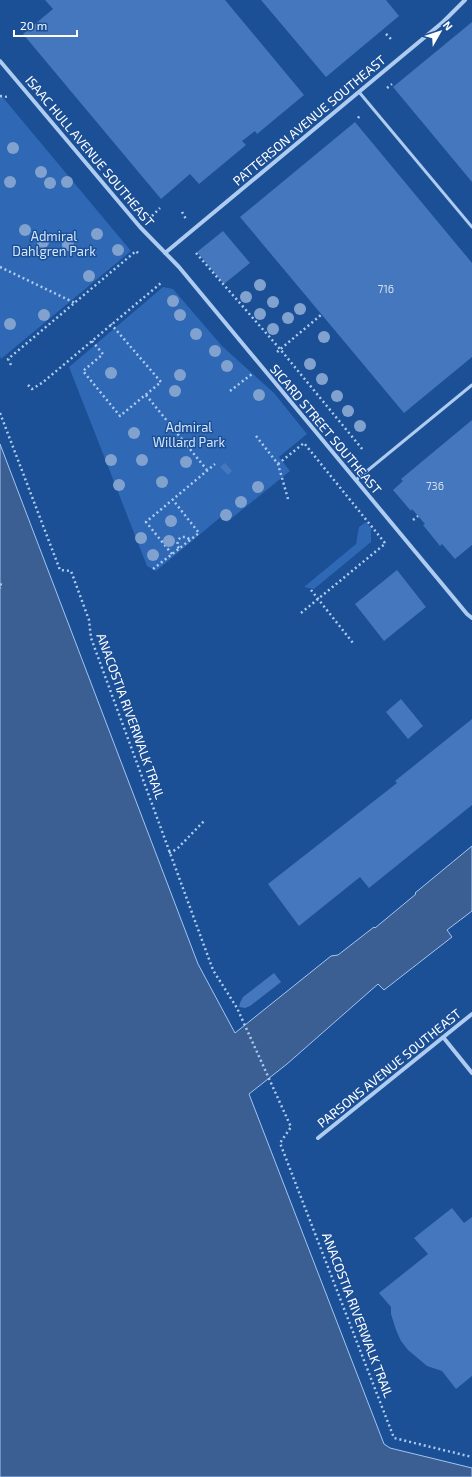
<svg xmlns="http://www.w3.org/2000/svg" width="472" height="1477" viewBox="0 0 472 1477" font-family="'Exo 2',sans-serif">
	<rect width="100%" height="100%" fill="#1b4f96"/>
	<path fill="#2f68b4" d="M0 94 131 251 1 359 0 356Z
		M163 287 173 289 222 346 274 393 307 434 279 457 290 471 227 522 222 516 156 571 147 566 69 367Z
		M366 522 371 528V542L314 589 304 587 356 544 359 527Z"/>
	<path fill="#3b5f93" stroke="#a1c5f2" d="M0 444 198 964 235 1033 331 956 338 955 374 927 375 928 416 894 415 893 472 846V911L447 930 452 937 384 990 378 984 287 1064 249 1094 384 1444 390 1448 472 1468V1477H0Z"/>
	<path fill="#4477bd" d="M45 0H225L304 95 257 134 255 131 242 141 246 145 199 184 190 174 161 199 23 34 53 9Z
		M261 0H386L399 16 326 77Z
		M472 22V182L393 87Z
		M355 122 472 263V357L404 413 240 217Z
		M223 231 250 263 224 284 197 252Z
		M472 420V545L455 559 442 544 440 546 423 525 425 524 418 516 412 509 411 511 393 490 403 481 401 479Z
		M225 463 232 471 228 475 220 467Z
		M397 570 426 607 384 641 355 604Z
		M401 699 423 726 408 739 386 712Z
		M472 719V805L369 888 360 877 299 926 268 884 397 783 395 781Z
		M274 973 281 982 250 1006 245 1008 239 1007 240 1003 243 997Z
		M452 1208 464 1223 472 1217V1376L456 1389 442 1371 427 1366 408 1350 401 1341 396 1330 391 1314V1307L379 1293 428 1254 414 1238Z"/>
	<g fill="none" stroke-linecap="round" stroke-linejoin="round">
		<path stroke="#aecbf0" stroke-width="2.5" stroke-dasharray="2 3" stroke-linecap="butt" d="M386 34 391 39
			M387 88 392 84
			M0 96 8 97
			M358 118 361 114
			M182 212 186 219
			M152 216 160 208
			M196 253 280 349 363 450
			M0 267 75 303
			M92 341 103 354 83 371 120 416 161 382 111 324
			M277 352 321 315
			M11 365 8 359 136 251 140 255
			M28 385 32 389 42 383 161 283
			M230 391 252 374
			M146 395 207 470
			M0 413 60 570 71 571 89 620 91 638 213 970 237 1008 291 1127 280 1143 394 1438 472 1457
			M256 436 278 464 288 499
			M278 464 304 443 385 543
			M413 520 418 516
			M179 548 177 546 178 540 181 537H187L190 540
			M172 554 146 522 215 464
			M153 569 199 533 173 500
			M0 584 2 585 0 588
			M311 590 353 643
			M301 613 386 543
			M169 853 177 849 204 821"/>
		<path stroke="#aecbf0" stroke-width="3" d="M359 92 472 227
			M356 480 472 385"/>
		<path stroke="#aecbf0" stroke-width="4" d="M0 61 140 227 179 267 467 614 472 618
			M165 253 443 22 465 0
			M443 1037 472 1073
			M318 1138 472 1014"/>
	</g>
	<g fill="#81a2ce">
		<circle cx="13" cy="148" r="6"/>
		<circle cx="41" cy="172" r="6"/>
		<circle cx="10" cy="182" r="6"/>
		<circle cx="67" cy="182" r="6"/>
		<circle cx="50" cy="183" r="6"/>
		<circle cx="25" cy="230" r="6"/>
		<circle cx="97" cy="234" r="6"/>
		<circle cx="43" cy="242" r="6"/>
		<circle cx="68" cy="245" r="6"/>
		<circle cx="118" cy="250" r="6"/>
		<circle cx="89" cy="276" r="6"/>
		<circle cx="260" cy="285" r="6"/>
		<circle cx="246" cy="297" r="6"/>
		<circle cx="173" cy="301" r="6"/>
		<circle cx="273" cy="302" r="6"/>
		<circle cx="300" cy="309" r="6"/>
		<circle cx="260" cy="314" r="6"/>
		<circle cx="44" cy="315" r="6"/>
		<circle cx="180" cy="315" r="6"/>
		<circle cx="288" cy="318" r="6"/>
		<circle cx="10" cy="324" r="6"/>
		<circle cx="273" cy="329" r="6"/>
		<circle cx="196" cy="334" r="6"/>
		<circle cx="324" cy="337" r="6"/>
		<circle cx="215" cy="351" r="6"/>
		<circle cx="310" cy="364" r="6"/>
		<circle cx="227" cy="366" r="6"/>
		<circle cx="111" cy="373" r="6"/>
		<circle cx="180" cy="375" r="6"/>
		<circle cx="322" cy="379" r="6"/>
		<circle cx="175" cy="391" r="6"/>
		<circle cx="259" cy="395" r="6"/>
		<circle cx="337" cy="396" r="6"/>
		<circle cx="348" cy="411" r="6"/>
		<circle cx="360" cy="426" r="6"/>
		<circle cx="134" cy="433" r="6"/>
		<circle cx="111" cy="460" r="6"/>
		<circle cx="142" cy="460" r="6"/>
		<circle cx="186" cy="462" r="6"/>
		<circle cx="162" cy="482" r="6"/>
		<circle cx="119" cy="485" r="6"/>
		<circle cx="258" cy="487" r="6"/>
		<circle cx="241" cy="502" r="6"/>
		<circle cx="226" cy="515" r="6"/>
		<circle cx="171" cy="521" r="6"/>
		<circle cx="141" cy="538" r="6"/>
		<circle cx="169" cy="541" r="6"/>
		<circle cx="153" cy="555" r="6"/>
	</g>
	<g text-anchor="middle" stroke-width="3" stroke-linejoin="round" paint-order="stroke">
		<g font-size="11" fill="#d0ddee">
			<text x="386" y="293">716</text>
			<text x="435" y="490">736</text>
		</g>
		<g font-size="13" fill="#fff" stroke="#1b4f96">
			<text transform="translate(309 120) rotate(-40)" y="5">PATTERSON AVENUE SOUTHEAST</text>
			<text transform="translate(90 151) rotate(50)" y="5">ISAAC HULL AVENUE SOUTHEAST</text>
			<text transform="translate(326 429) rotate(50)" y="5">SICARD STREET SOUTHEAST</text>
			<text transform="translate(131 716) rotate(70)" y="5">ANACOSTIA RIVERWALK TRAIL</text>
			<text transform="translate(389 1068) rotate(-39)" y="5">PARSONS AVENUE SOUTHEAST</text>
			<text transform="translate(358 1315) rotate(69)" y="5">ANACOSTIA RIVERWALK TRAIL</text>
		</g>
		<g font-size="13" fill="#d5e6fb" stroke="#1b4f96">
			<text x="54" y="241">Admiral<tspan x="54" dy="15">Dahlgren Park</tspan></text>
			<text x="189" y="432">Admiral<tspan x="189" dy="15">Willard Park</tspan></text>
		</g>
	</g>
	<g transform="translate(440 32) rotate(51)" stroke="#1b4f96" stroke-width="3" paint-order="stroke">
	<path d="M0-3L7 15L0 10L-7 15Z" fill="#ffffff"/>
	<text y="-6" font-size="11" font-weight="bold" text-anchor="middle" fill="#ffffff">N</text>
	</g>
	<path d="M14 30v6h63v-6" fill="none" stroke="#ffffff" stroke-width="2"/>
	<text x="20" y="30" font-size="12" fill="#ffffff" stroke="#1b4f96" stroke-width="3" paint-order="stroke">20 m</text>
</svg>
